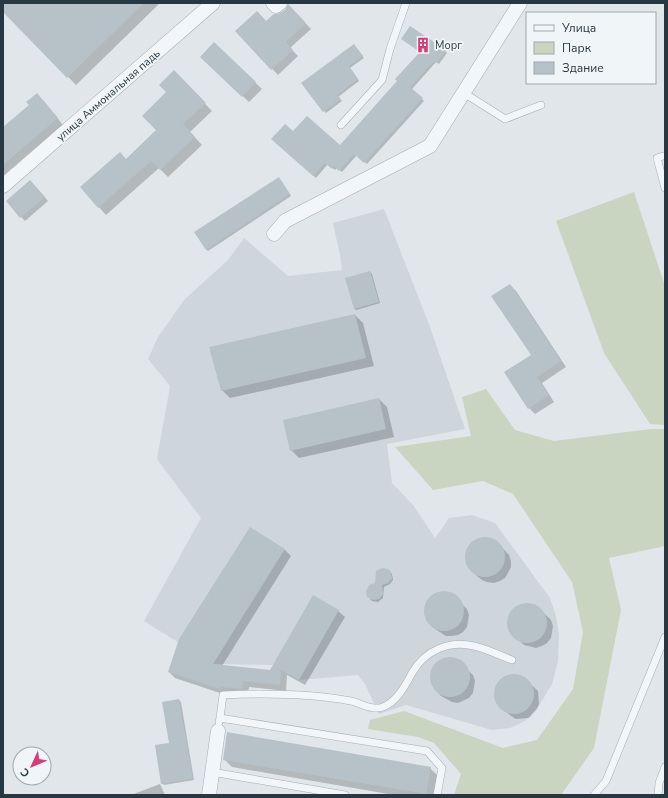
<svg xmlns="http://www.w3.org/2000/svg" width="668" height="798" viewBox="0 0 668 798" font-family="'Nunito Sans',sans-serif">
	<rect width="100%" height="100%" fill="#e0e6ea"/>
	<path fill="#ced6dc" d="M384 209 430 327 465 429 387 444 392 483 413 505 435 538 449 518 472 515 495 523 550 598 556 616 559 634 558 661 552 684 540 704 525 721 510 728 492 730 406 705 379 714 365 684 358 675 299 680 273 665 213 664 144 621 201 518 157 459 170 386 148 359 158 337 184 300 228 260 244 238 288 276 342 270 340 255 333 223Z"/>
	<path fill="#cad5c1" d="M634 192 665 286V425L650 424 604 353 556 221Z
		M486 389 515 430 554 441 651 429H665V546L609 558 621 610 594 748 561 795H454L461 774 434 743 418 737 368 729 370 720 404 711 503 748 537 740 573 689 583 632 572 582 513 494 483 481 433 490 395 447 471 436 462 397Z"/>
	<path fill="#0003" d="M3 3H160L76 85 3 10Z
		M294 11 311 29 290 48 298 56 278 75 237 31 267 22Z
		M214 44 262 89 249 102 201 57Z
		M355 47 364 58 350 68 359 81 338 97 342 101 326 113 303 84Z
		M445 51 447 53 439 64 436 62 412 89 424 101 367 164 357 155 342 172 337 168 335 170 328 164 316 178 273 139 293 133 340 146Z
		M174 72 212 111 190 132 202 145 168 177 159 168 106 215 81 187 126 160 157 130Z
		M43 100 63 125 4 175 3 128Z
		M280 180 291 196 208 251 206 249Z
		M34 185 48 201 25 221 7 201Z
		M370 272 372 274 380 303 356 310 354 308Z
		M510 285 516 291 566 367 542 383 554 402 535 414 529 408 505 373 532 355Z
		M355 315 363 323 374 366 230 398 222 390Z
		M379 399 387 407 394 437 299 458 291 450Z
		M250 528 285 550 291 556 222 666 271 671 338 611 345 617 305 685 287 675 286 691 249 687 248 695H226L175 678 169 672Z
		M487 538 498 543 509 555 511 561V567L508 573 505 578 500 581 494 583 487 582 482 580 477 576 471 569 467 564 466 558 467 551 470 546 475 542 481 539Z
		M390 572 392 574 393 580 390 584 384 587 383 598 378 602 372 601 370 599 376 583Z
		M445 592 451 594 467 609 469 615 467 627 463 632 458 635 452 636H446L435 629 429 623 426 617 425 611 426 605 433 595 439 593Z
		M523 604H529L535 605 540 609 551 620 553 626 551 638 547 643 542 646 536 648 524 645 513 634 510 629 508 623 509 617 517 607Z
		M451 658 457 660 467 669 473 675 475 681 473 693 469 698 458 703 452 702 441 696 435 689 432 684 431 677 432 671 439 662 445 659Z
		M516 675 522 676 538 691 539 704 537 709 529 718 516 719 511 716 499 706 496 700 495 694 499 682 504 678 510 676Z
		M179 700 181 702 194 780 164 785 162 783Z
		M224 759 430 768 438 776 435 795H394L232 767Z
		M160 784 165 795H131Z"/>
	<path fill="#b7c1c8" d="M3 3H144L67 78 3 12Z
		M288 4 306 23 286 42 293 50 271 70 235 31 257 11 266 21 274 14H278L285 10Z
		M410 26 446 50 437 63 434 61 410 87 423 98 364 163 354 154 339 171 334 166 332 169 325 163 313 176 271 139 285 124 293 131 307 116 340 145 397 81 395 79 420 52 401 39Z
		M214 42 256 82 242 97 200 57Z
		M354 44 363 56 349 66 358 79 337 95 341 99 323 112 301 83Z
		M174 70 206 103 183 124 195 137 160 170 151 161 98 208 80 187 120 152 126 159 156 130 142 116 166 92 159 85Z
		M37 93 58 118 3 165V127L29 105 26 102Z
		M279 177 290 194 206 250 194 232Z
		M30 180 45 197 20 218 6 201Z
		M370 271 379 302 354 309 345 278Z
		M510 284 561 361 537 377 549 395 528 409 504 372 531 355 491 296Z
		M355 314 366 358 221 391 209 347Z
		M379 398 386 429 290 451 283 420Z
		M250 527 285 549 213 664 270 670 313 595 339 610 299 680 281 670 280 685 243 681 242 689 220 687V689L168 672 179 639Z
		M465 557a20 20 0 1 1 40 0a20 20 0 1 1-40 0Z
		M382 568 388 569 390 571 392 578 388 583 382 585 383 594 381 597 379 599 373 600 367 597 366 591 369 585 375 583 376 571Z
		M424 611a20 20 0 1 1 40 0a20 20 0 1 1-40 0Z
		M507 623a20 20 0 1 1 40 0a20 20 0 1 1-40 0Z
		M430 677a20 20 0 1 1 40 0a20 20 0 1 1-40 0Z
		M494 694a20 20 0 1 1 40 0a20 20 0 1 1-40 0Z
		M179 699 193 779 161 784 155 745 169 743 162 702Z
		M227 732 431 767 426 794 223 760Z"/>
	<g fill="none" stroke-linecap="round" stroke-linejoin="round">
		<g stroke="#a5aeb5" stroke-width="8">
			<path id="lane" d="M464 93 505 119 541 105
				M341 125 382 80 390 49 406 3
				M663 156 657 158 665 188
				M220 718 223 695C265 693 309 693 351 701 361 703 372 711 383 707 397 702 406 684 412 673 425 650 450 640 474 646 487 649 499 655 512 660
				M219 722 220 718 427 751 442 768 437 795
				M212 772 345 795
				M594 795 606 781 665 637
				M658 795 659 783 665 767"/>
		</g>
		<g stroke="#a5aeb5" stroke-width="15">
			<path id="street" d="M273 3 276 6 280 3
				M3 186 213 3
				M274 234 285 221 430 146 520 3
				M209 795 218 731"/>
		</g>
		<use href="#lane" stroke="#f3f6f8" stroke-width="7"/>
		<use href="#street" stroke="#f3f6f8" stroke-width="14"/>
	</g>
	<defs>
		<g id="building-bare" transform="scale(1.2)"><path d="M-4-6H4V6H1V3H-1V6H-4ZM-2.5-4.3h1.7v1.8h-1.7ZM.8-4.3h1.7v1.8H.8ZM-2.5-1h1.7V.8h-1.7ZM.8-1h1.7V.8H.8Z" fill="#d83c78" stroke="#f0f5f7" stroke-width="2.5" paint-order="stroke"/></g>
	</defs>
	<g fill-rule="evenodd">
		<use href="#building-bare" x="423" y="45"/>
	</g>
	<g text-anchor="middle" stroke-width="3.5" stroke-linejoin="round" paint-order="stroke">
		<g font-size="11" fill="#273843" stroke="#f0f5f7" text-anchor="start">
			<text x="435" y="49">Морг</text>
		</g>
		<g font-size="11" fill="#273843" stroke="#f0f5f7">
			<text transform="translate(108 95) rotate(-41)" y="4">улица Аммональная падь</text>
		</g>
	</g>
	<rect width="668" height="798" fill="none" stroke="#273843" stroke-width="8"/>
	<rect x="526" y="12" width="130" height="72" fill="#f0f5f7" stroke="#a0a9af"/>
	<rect x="534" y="25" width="20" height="6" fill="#f3f6f8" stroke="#a0a9af"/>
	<text x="562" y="32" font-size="12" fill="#273843">Улица</text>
	<rect x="534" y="42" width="20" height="12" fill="#cad5c1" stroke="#a0a9af"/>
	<text x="562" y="52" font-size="12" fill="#273843">Парк</text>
	<rect x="534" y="62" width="20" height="12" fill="#b7c1c8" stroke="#a0a9af"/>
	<text x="562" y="72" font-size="12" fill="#273843">Здание</text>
	<g transform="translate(32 766) rotate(226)"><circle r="19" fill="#f0f5f7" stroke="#a0a9af"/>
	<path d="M0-3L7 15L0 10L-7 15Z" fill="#d83c78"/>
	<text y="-6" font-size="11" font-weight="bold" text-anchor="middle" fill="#273843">С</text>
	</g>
</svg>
